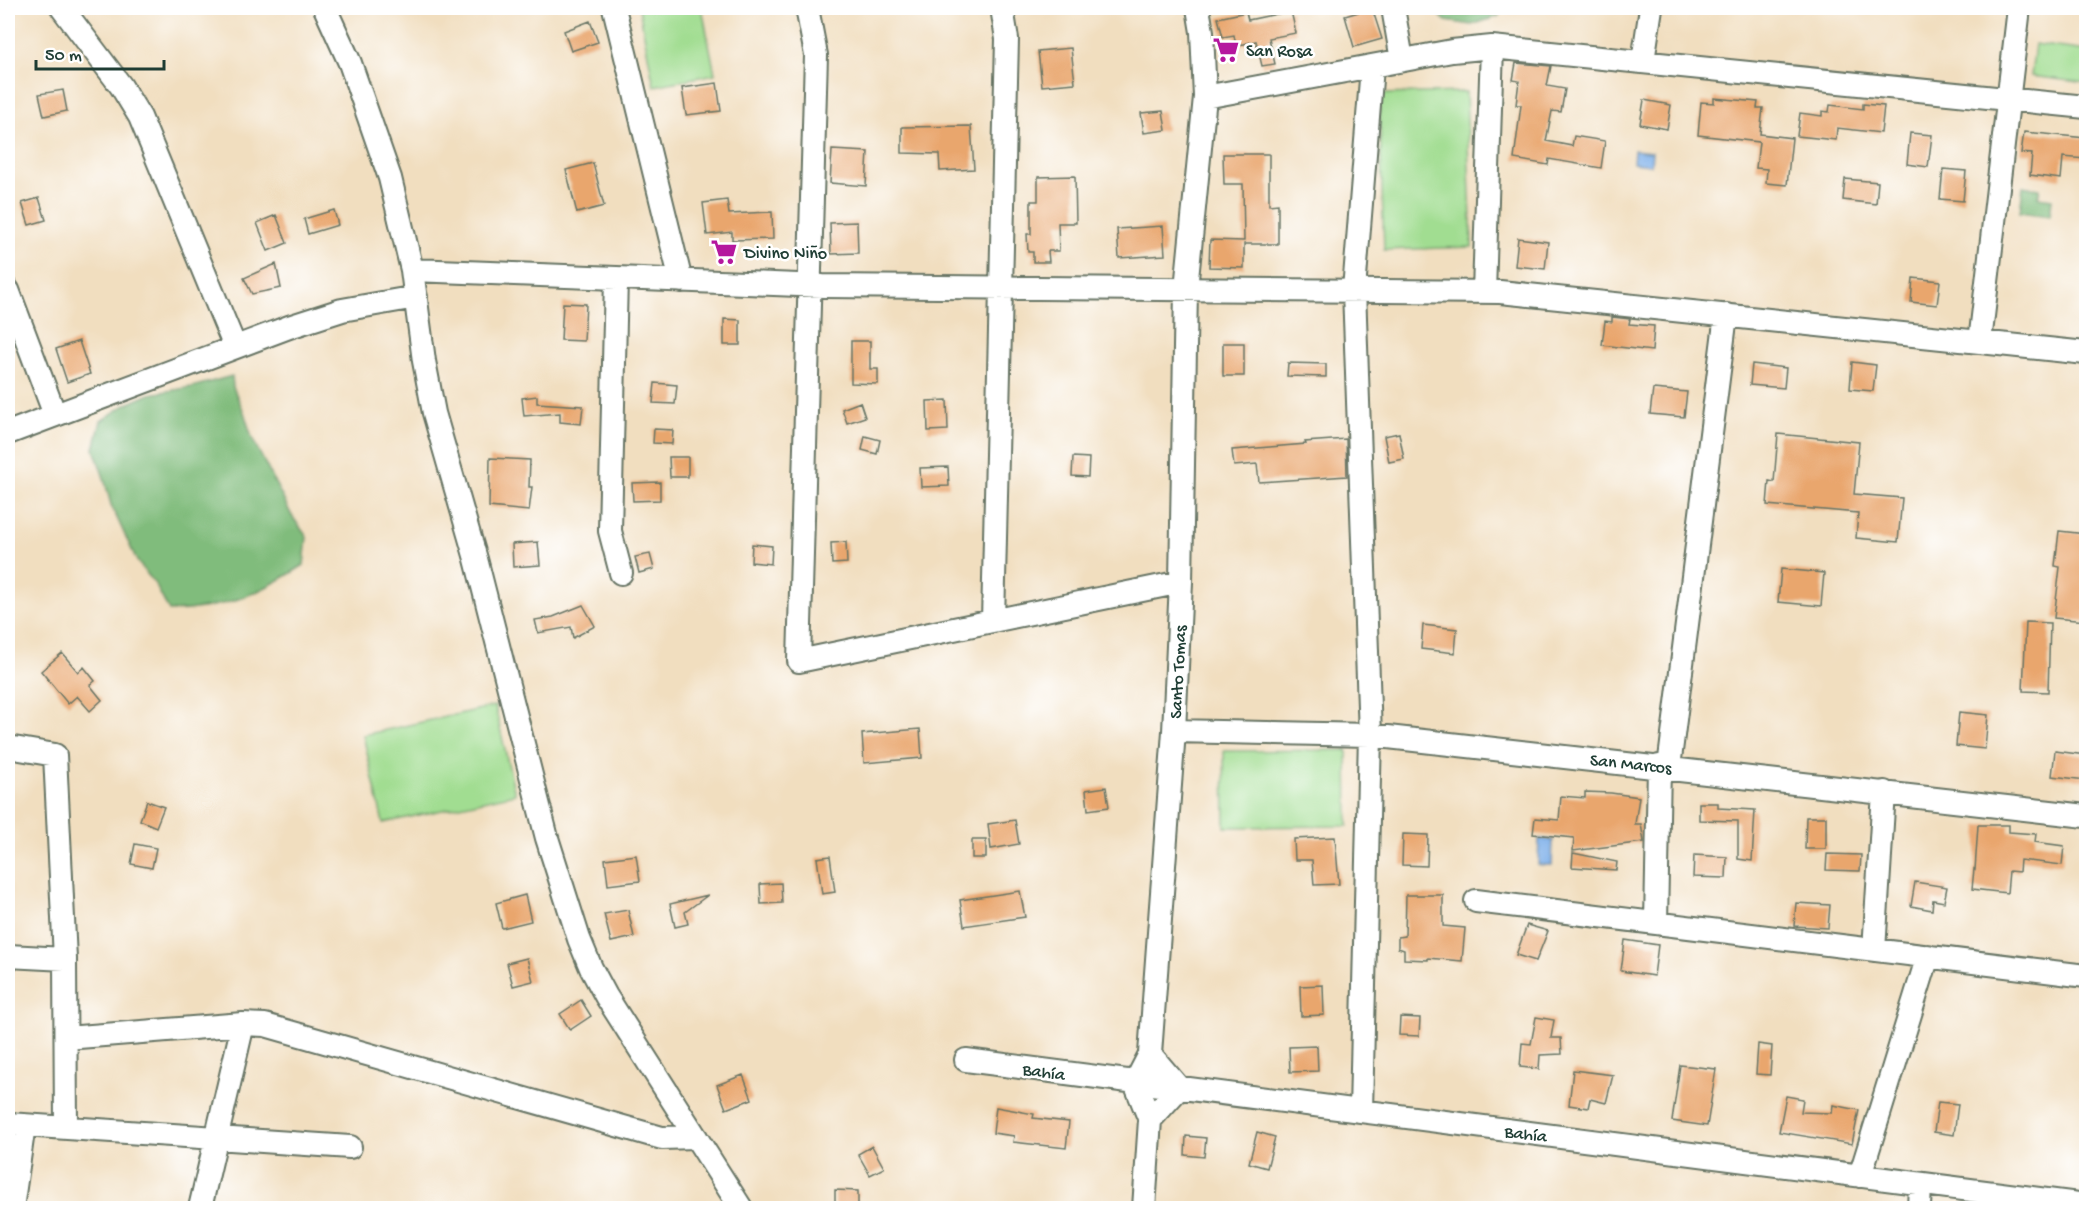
<svg xmlns="http://www.w3.org/2000/svg" width="2094" height="1216" viewBox="0 0 2094 1216" font-family="'Gochi Hand',sans-serif">
	<rect width="100%" height="100%" fill="#fff"/>
	<filter id="ink" filterUnits="userSpaceOnUse"><feTurbulence type="fractalNoise" baseFrequency=".0167" numOctaves="2"/><feDisplacementMap in="SourceGraphic" scale="12" xChannelSelector="R" yChannelSelector="G"/><feConvolveMatrix kernelMatrix="1 2 1 2 8 2 1 2 1" color-interpolation-filters="sRGB"/></filter>
	<filter id="wash" filterUnits="userSpaceOnUse"><feTurbulence type="fractalNoise" baseFrequency=".008" numOctaves="4" result="noise"/><feDisplacementMap in="SourceGraphic" scale="24" xChannelSelector="R" yChannelSelector="G"/><feGaussianBlur stdDeviation="1.35" result="paint"/><feColorMatrix in="noise" values="0 0 0 0 0 0 0 0 0 0 0 0 0 0 0 0 0 1.4 0 .05"/><feComposite in="paint" operator="in"/></filter>
	<g filter="url(#wash)">
		<rect width="100%" height="100%" fill="#f1debf"/>
		<path fill="#a1dd91" stroke="#608d62" stroke-width="1.5" d="M639 8H702L715 74 654 86Z
			M2035 44 2086 51V83L2031 76Z
			M1466 92 1472 247 1384 250 1379 94Z
			M495 706 515 794 383 823 363 735Z
			M1347 750 1348 826 1225 827 1224 751Z"/>
		<path fill="#80bc7b" stroke="#507c58" stroke-width="1.5" d="M1431 8H1501L1499 16 1472 25 1446 21Z
			M2023 186 2040 189 2038 197 2052 199 2050 216 2020 212Z
			M232 376 233 387 244 412 252 438 292 516 307 537 304 565C259 594 223 610 169 611L155 584 137 561 111 505 104 478 94 449 101 421 125 405 150 394 192 387Z"/>
		<path fill="#7dafe9" stroke="#4e768e" stroke-width="1.5" d="M1634 150 1652 152 1651 165 1633 163Z
			M1539 839 1553 840 1552 865H1538Z"/>
		<g id="blocks">
			<path fill="#e9a66d" d="M1372 8 1382 39 1354 47 1345 16Z
				M1291 11 1296 33 1269 38 1275 64 1262 66 1256 41 1236 46 1234 35 1223 37 1218 18 1246 12 1248 20Z
				M590 21 598 42 571 51 564 31Z
				M1071 48 1075 83 1042 86 1038 51Z
				M1516 63 1551 66 1547 86 1565 89 1561 112 1552 111 1546 141 1572 146 1574 136 1605 141 1601 168 1549 159 1548 165 1514 159 1521 105H1516L1519 81 1513 80Z
				M717 83 721 111 686 115 682 88Z
				M63 90 67 111 44 116 39 94Z
				M1714 98 1758 102 1757 108H1763L1760 134 1792 138 1787 185 1766 183 1767 169 1756 168 1759 142 1698 135 1701 102 1714 103Z
				M1644 100 1671 105 1667 129 1640 124Z
				M1863 104 1884 106 1881 133 1837 128 1836 140 1797 136 1800 113 1822 116V111L1829 112 1830 105 1863 109Z
				M1163 111 1166 130 1144 133 1141 113Z
				M971 126 974 169 940 171 939 154 902 153V127Z
				M2024 132 2086 138V159L2063 157 2061 179 2030 175 2032 154 2021 153Z
				M1910 133 1932 135 1928 167 1907 164Z
				M832 150 868 152 866 186 830 183Z
				M1223 154H1269V205L1278 204V244H1244V268L1209 267 1210 240 1244 241 1243 184H1224Z
				M593 163 604 206 577 213 566 170Z
				M1943 169 1966 171 1963 201 1940 199Z
				M1075 176 1076 223H1058L1059 251H1048L1049 262H1033V252H1028L1027 234H1031V201H1038V177Z
				M1845 179 1878 182 1876 204 1843 200Z
				M39 198 46 220 29 225 22 203Z
				M727 200 729 214 772 212 773 239 732 240V232L707 235 703 203Z
				M334 210 338 225 308 234 304 219Z
				M276 215 287 243 268 251 257 223Z
				M857 222 858 253 831 254 830 223Z
				M1163 226 1165 255 1119 258 1117 229Z
				M1518 238 1548 242 1545 269 1515 266Z
				M276 264 281 288 252 294 244 278Z
				M1913 278 1940 281 1937 305 1911 302Z
				M563 303 586 304 584 341 561 340Z
				M1612 317 1630 319 1629 324 1654 326 1652 351 1602 345 1605 321 1612 322Z
				M724 319 740 320V345H724Z
				M79 341 90 374 67 382 56 349Z
				M851 341H870V369H878V384L851 383Z
				M1223 343H1244V376H1223Z
				M1852 362 1876 365 1873 391 1850 389Z
				M1288 363 1326 364V377L1287 376Z
				M1752 364 1786 368 1784 388 1750 385Z
				M655 383 677 385 675 404 653 403Z
				M1653 389 1687 392 1684 417 1650 414Z
				M537 396V403L583 406 581 424 560 422V413L524 416 522 398Z
				M947 400 948 430 928 431 927 401Z
				M860 402 865 417 847 423 842 409Z
				M654 429 673 430 672 444 653 443Z
				M1399 433 1404 459 1389 462 1384 436Z
				M1778 434 1859 442 1854 494 1902 498 1898 542 1856 538 1858 513 1767 505 1769 481 1774 482Z
				M865 436 880 440 877 454 862 450Z
				M1346 439 1347 476 1259 482 1257 464 1234 466 1232 450 1306 444 1305 442Z
				M669 457H688V477H670Z
				M1073 457 1089 458 1088 477 1072 476Z
				M490 458 530 460 529 487H532L529 511 489 507Z
				M948 467 949 486 921 487 920 468Z
				M660 482V500L633 501 632 483Z
				M2059 531 2086 534V621L2054 618 2060 567 2055 566Z
				M538 542 540 565 513 567 512 544Z
				M846 542 847 563 832 564 831 543Z
				M752 544 772 546 771 564 751 562Z
				M650 554 654 569 639 573 635 557Z
				M1781 569 1824 573 1821 606 1778 602Z
				M583 605 595 626 573 638 571 627 538 633 535 620 553 617Z
				M2026 622 2050 623 2048 692 2023 691Z
				M1423 625 1457 629 1455 653 1421 649Z
				M62 653 78 672 84 667 95 681 90 685 102 700 90 711 77 696 68 704 41 671Z
				M1959 712 1988 715 1985 749 1956 746Z
				M920 729 922 758 864 763 862 734Z
				M2055 751 2086 755V780L2052 776Z
				M1106 787 1109 807 1088 810 1086 790Z
				M1585 792 1611 793 1639 797 1635 824H1641L1644 842 1573 851 1574 838 1533 834 1535 818 1559 820 1561 796 1585 798Z
				M147 801 164 807 156 827 140 820Z
				M1699 803H1718V808L1755 810 1752 861 1738 859V821L1699 820Z
				M1806 817H1826V849H1805Z
				M1015 820 1019 844 991 849 988 824Z
				M1978 825H2009V832L2036 834 2035 842 2064 846 2062 865 2020 860 2019 872 2009 871 2007 893 1972 889 1974 869 1975 870Z
				M1403 834 1428 835 1427 866 1402 865Z
				M1335 837 1339 884 1314 885 1312 860H1295L1294 839Z
				M972 840H986V858H972Z
				M135 844 156 848 152 868 131 864Z
				M1573 853 1617 862 1616 870 1572 867Z
				M1827 854 1861 855 1860 871 1826 870Z
				M636 855 640 881 608 885 605 859Z
				M1694 855 1727 857 1726 878 1693 877Z
				M830 856 835 892 822 894 817 858Z
				M1915 882 1947 887 1944 902 1933 900 1932 910 1911 906Z
				M781 883 782 903 761 904 760 884Z
				M1020 891 1025 917 964 926 960 900Z
				M525 895 531 921 502 928 496 903Z
				M708 895 685 912 688 924 675 927 670 904Z
				M1406 895H1443V926L1465 928 1462 961 1428 958V960L1404 959V950L1398 948V937L1405 936Z
				M1796 903 1830 905 1828 928 1794 926Z
				M628 910 634 937 611 942 604 914Z
				M1527 925 1548 931 1536 961 1516 955Z
				M1625 940 1658 945 1654 976 1621 971Z
				M527 958 533 981 513 986 507 963Z
				M1323 985 1324 1015 1301 1016 1300 986Z
				M581 1000 591 1016 570 1030 560 1014Z
				M1400 1017 1420 1018 1419 1036 1399 1035Z
				M1536 1017 1554 1020 1551 1038H1561L1562 1054 1540 1055 1539 1069 1520 1067 1522 1043 1531 1044Z
				M1758 1044 1772 1046 1770 1075 1756 1074Z
				M1317 1046 1318 1071 1290 1072 1289 1047Z
				M1680 1065 1716 1069 1707 1126 1672 1121Z
				M1573 1070 1613 1075 1606 1103 1590 1099 1588 1108 1569 1105Z
				M743 1075 752 1099 726 1109 717 1085Z
				M1786 1096 1803 1099 1801 1112 1832 1113 1833 1105 1859 1110 1852 1144 1779 1132Z
				M1938 1102 1958 1104 1954 1135 1934 1132Z
				M996 1107 1034 1114 1033 1118 1069 1122 1066 1148 1013 1142 1014 1136 993 1133Z
				M1257 1132 1275 1137 1267 1168 1249 1163Z
				M1186 1136 1206 1138 1204 1157 1185 1155Z
				M872 1146 884 1168 870 1175 858 1154Z
				M835 1190 858 1191V1209H835Z"/>
		</g>
	</g>
	<g filter="url(#ink)">
		<use href="#blocks" fill-opacity="0" stroke="#687565" stroke-width="1.5"/>
		<g fill="none" stroke-linecap="round" stroke-linejoin="round">
			<g stroke="#687565" stroke-width="26">
				<path id="minor" d="M62 8 121 86 140 117 235 347
					M325 8 350 63 390 178 412 270 424 361 434 413 476 559 547 838 579 939 591 968 606 996 741 1208
					M614 8 681 281
					M807 8 816 55 799 661 1181 582
					M1393 8 1402 60
					M1643 61 1651 8
					M1205 97 1452 51 1492 47 2086 107
					M412 270 823 286 1500 292 2086 353
					M616 278 610 531 621 573
					M8 290 55 415
					M1484 292 1492 47
					M1980 342 2019 8
					M8 433 289 327 342 310 416 297
					M993 621 1007 39 1002 8
					M1174 731 1370 735 2086 816
					M8 747 55 755 65 959 66 1128
					M1669 767 1726 315
					M1476 901 2086 976
					M1656 923 1659 766
					M1874 950 1884 792
					M8 956 65 959
					M66 1038 243 1024 265 1025 662 1138 696 1137
					M1150 1054 1179 1088 1150 1120
					M966 1060 2086 1205
					M1361 1111 1370 735 1354 290 1372 67
					M8 1124 350 1147
					M1860 1176 1928 956
					M12 1208 24 1125
					M200 1208 243 1024
					M1144 1208 1150 1120 1135 1083 1150 1054 1174 731 1181 582 1186 289 1205 97 1202 32 1198 8
					M1919 1208 1920 1184"/>
			</g>
			<use href="#minor" stroke="#fff" stroke-width="22"/>
		</g>
	</g>
	<defs>
		<g id="supermarket-bare" transform="scale(2.07)"><path d="M-6-5.5h2.5l.6 2H6L4.5 2H-2.5L-4.4-4H-6ZM-1.5 3.2a1.3 1.3 0 1 0 .1 0ZM3 3.2a1.3 1.3 0 1 0 .1 0Z" fill="#b5179e" stroke="#fff" stroke-width="2.5" paint-order="stroke"/></g>
	</defs>
	<g fill-rule="evenodd">
		<use href="#supermarket-bare" x="1226" y="50"/>
		<use href="#supermarket-bare" x="724" y="252"/>
	</g>
	<g text-anchor="middle" stroke-width="5" stroke-linejoin="round" paint-order="stroke">
		<g font-size="18" fill="#1f3d34" stroke="#fff" text-anchor="start">
			<text x="1246" y="56">San Rosa</text>
			<text x="744" y="258">Divino Niño</text>
		</g>
		<g font-size="18" fill="#1f3d34" stroke="#fff">
			<text transform="translate(1177 672) rotate(-87)" y="6">Santo Tomas</text>
			<text transform="translate(1631 763) rotate(6)" y="6">San Marcos</text>
			<text transform="translate(1044 1071) rotate(8)" y="6">Bahía</text>
			<text transform="translate(1526 1133) rotate(7)" y="6">Bahía</text>
		</g>
	</g>
	<rect width="2094" height="1216" fill="none" stroke="#fff" stroke-width="30"/>
	<path d="M36 60v9h128v-9" fill="none" stroke="#1f3d34" stroke-width="3"/>
	<text x="45" y="60" font-size="18" fill="#1f3d34" stroke="#ffffff" stroke-width="4.5" paint-order="stroke">50 m</text>
</svg>
